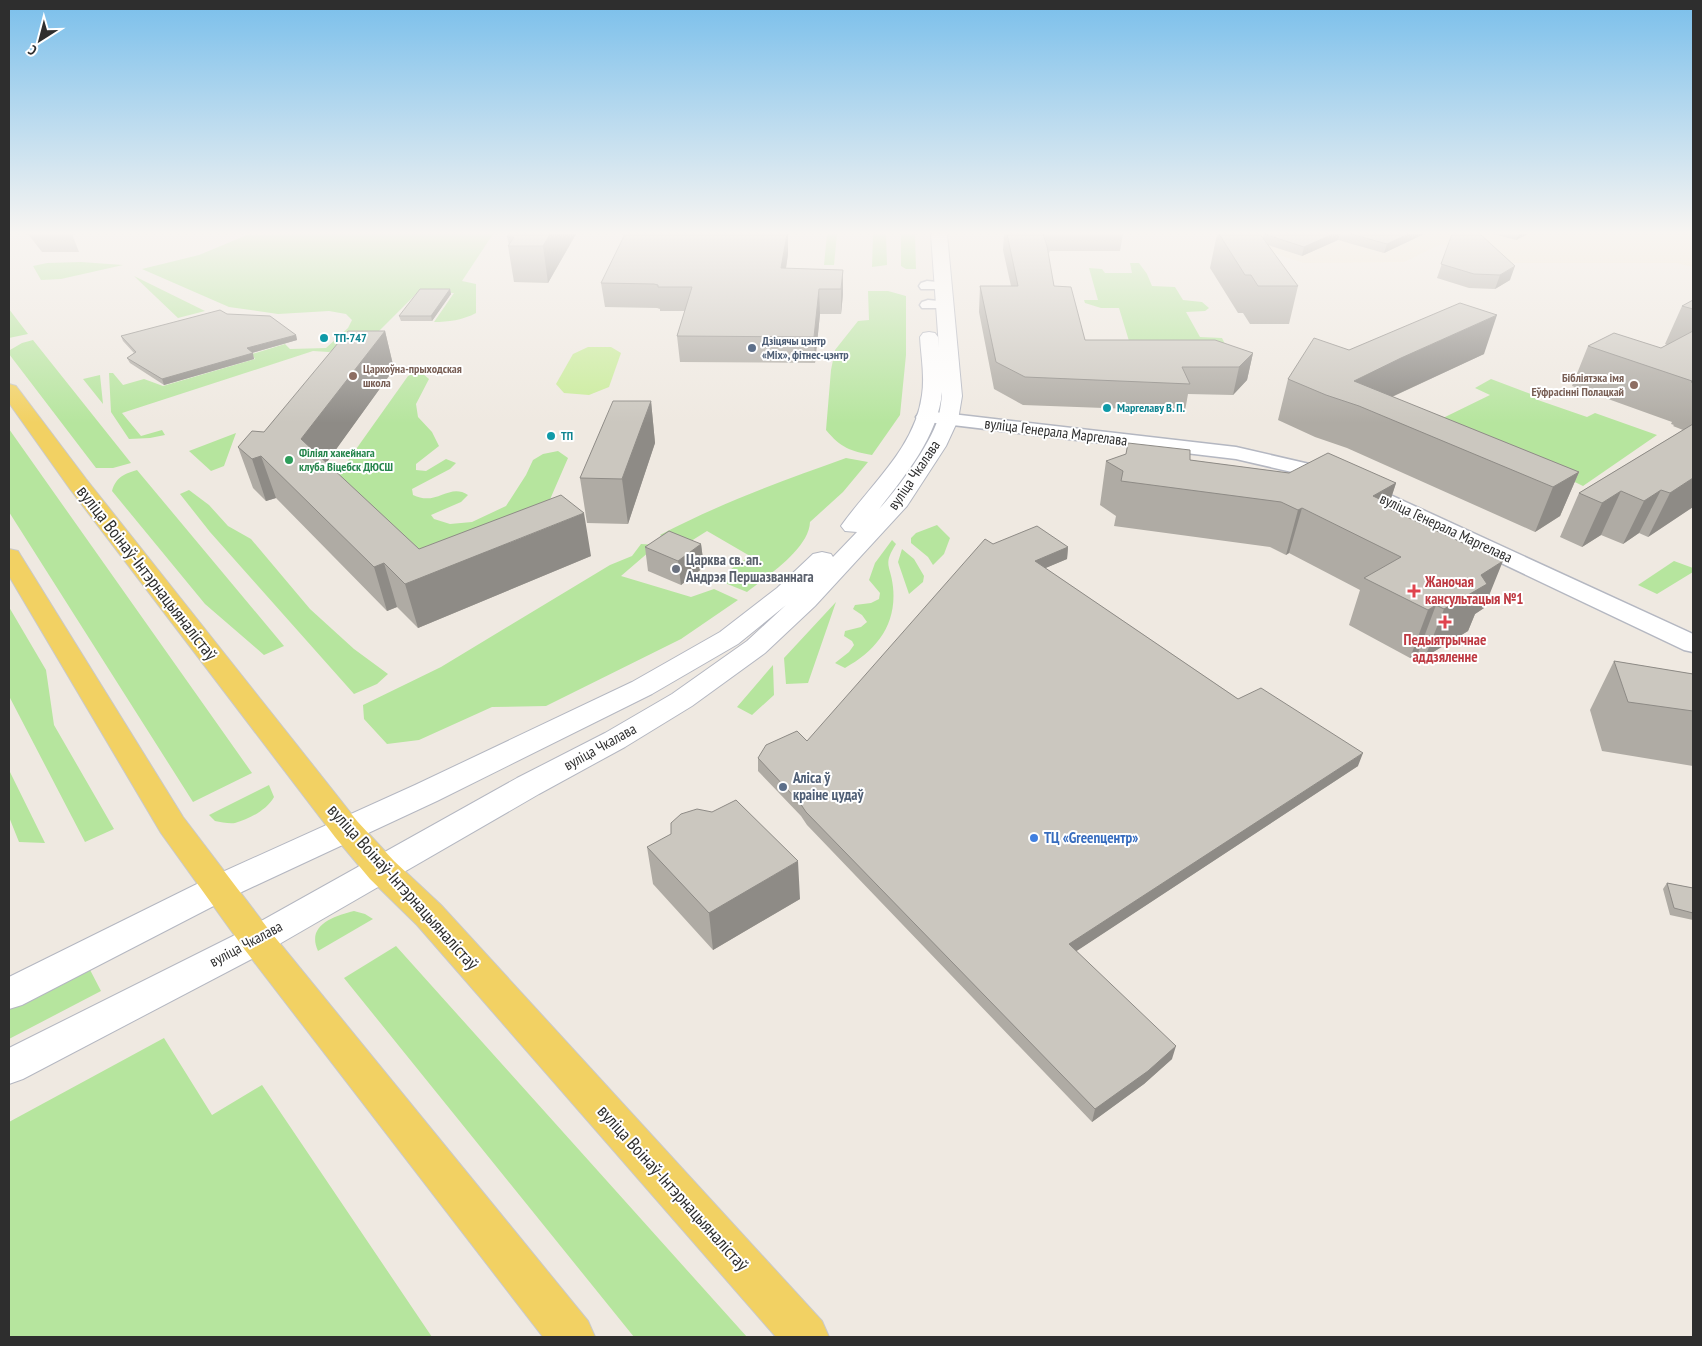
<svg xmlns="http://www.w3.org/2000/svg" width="1702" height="1346" viewBox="0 0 1702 1346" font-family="'PT Sans Narrow',sans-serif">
	<rect width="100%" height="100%" fill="#efe9e1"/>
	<path fill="#f0e6d1" d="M1215 234H1693V267L1677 263H1512L1441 244 1404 262 1304 263Z"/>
	<path fill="#b6e59e" d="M493 234 462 281 476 284V313C463 320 448 322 434 322L454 293 418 292 374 336 329 352 313 351 122 413 141 436 162 430 165 435 150 438 129 439 111 412 109 373H113L123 385 144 379 163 386 255 359 252 354 285 344 290 349 326 348 348 328 352 320 346 314 329 311 278 314 229 307 142 269 199 255 247 235Z
		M827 234H837L834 265H824Z
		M873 234H886L887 265 872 267Z
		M901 234H915L916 269H906L901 266Z
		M81 262 123 265 61 279 41 280 33 266 47 263Z
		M1130 263H1139L1147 274 1152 286 1175 287 1183 300 1202 302 1209 308 1205 311 1186 312 1200 337 1222 338 1230 354 1129 341 1119 308H1101L1085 303 1084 300H1098L1089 268 1102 269 1105 273H1132Z
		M134 276 205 311 178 318Z
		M868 291H888L906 296V355L900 415 872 455C850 451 841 448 826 430L831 370 835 350 858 321 869 320Z
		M9 309 28 334 9 338Z
		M33 340 131 463 113 468H96L9 354 10 350 22 343Z
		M415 373H422L429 379 416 404 418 417 432 432 439 446 416 464V470L426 471 446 459 456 463 450 469 412 489 413 495C437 507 449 482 468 495L461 502 431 515 434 519 450 524 472 522 506 506 526 475 533 460 543 454 558 451 568 458 545 511 451 548 407 550 337 476 408 376Z
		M100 375 103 404 83 379Z
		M1491 379 1539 397 1535 399 1587 417 1595 413 1657 435 1583 486 1443 418 1490 395 1475 388Z
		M9 429 252 773 193 802 9 512Z
		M236 433 224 466 211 471 189 451Z
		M846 458 868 462 843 492 810 522C809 549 767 576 747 592L725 583 736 574 731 569 750 556 707 531 680 548 660 535C721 503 782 481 846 458Z
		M137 470 284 646 264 655 205 604 112 491C116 477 124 474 137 470Z
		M189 490 209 505 228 526 251 539 310 609 354 649 388 674 377 684 354 694 210 532 180 494Z
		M937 525 950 538 944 554 933 565 928 557 911 543V538L916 533Z
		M892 540 896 544C882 566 891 565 893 587 897 625 876 651 845 668L835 663 849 652 854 645 852 641 844 636 845 631 861 627 867 622 862 615 853 609 855 605 871 603 879 599 880 593 869 580 875 563Z
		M641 544 657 545 621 576 691 597 714 589 738 600 681 639 546 706 492 707 419 740 387 744 364 719 363 705 441 667 610 565 632 556Z
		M902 549 914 559 924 576 923 582 909 594 898 562Z
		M1674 561 1693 568V572L1657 594 1638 585Z
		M836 602 808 683 786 684 784 658Z
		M9 607 46 670 54 725 114 829 85 842 9 696Z
		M773 665 774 695 752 715 737 707Z
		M9 770 45 843 19 842 9 817Z
		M269 785 274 797C267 810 249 819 235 823 229 824 221 822 215 821L209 815Z
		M354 911 365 914 373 919 318 951C306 925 334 916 354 911Z
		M396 946 747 1337H634L344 978Z
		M88 966 101 991 9 1039V1007Z
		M164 1038 212 1115 262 1085 432 1337H9V1122Z"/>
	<path fill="#c9ec9a" d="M588 347H611L621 353 609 387 589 395 564 393 556 384 573 354Z"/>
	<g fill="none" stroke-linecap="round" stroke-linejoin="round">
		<g stroke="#b4b7c1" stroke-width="3">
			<path id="minor" d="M927 281 948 283 950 286 948 289H921L919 286 921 283Z
				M928 300 950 302 952 305 950 308H922L920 305 922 302Z
				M926 411 1236 447 1318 466 1349 476 1693 634V652L1684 650 1335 484 1305 475 1236 459 919 421 916 417 919 413Z"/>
		</g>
		<g stroke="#b4b7c1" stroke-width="2">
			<path id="secondary" d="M931 234H947L962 396 958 420 946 446 907 506 815 606 765 653 692 706 625 747 539 794 269 950 23 1079 9 1084V1048L245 930 517 778 605 733 672 694 747 641 786 605 738 644 652 694 437 801 231 897 22 1005 9 1009V977L207 879 415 785 632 682 720 632 777 588 813 554 822 552 831 554 833 557 857 532 845 531 841 526C870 485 915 448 922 395 925 376 921 356 920 337L923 333 929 332 935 333 938 337 939 348ZM942 392V396C941 403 940 412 938 419 930 445 897 490 879 509 905 476 938 436 942 392Z"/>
		</g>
		<g stroke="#c9c9c9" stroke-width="2">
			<path id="primary" d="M9 384 16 386 86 479 357 821 394 861 441 905 822 1321 829 1337H776L417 925 370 879 335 837 70 489 9 403Z
				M9 549 18 551 21 556 183 817 269 930 588 1321 595 1337H543L245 950 161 833 9 576Z"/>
		</g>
		<use href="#minor" fill="#fff" fill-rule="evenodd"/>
		<use href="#secondary" fill="#fff" fill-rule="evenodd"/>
		<use href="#primary" fill="#f2d163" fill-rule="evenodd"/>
	</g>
	<path fill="#afaba4" d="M28 234H72L79 252H42Z
		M576 234 548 283 514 282 508 246 509 245 507 237Z
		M1004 234H1123L1120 251H1050L1049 253H1048L1054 286 1085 340 1253 353 1247 380 1233 395 1188 394 1185 411 1023 405 994 389 979 312 980 286H1011L1003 250Z
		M1217 234H1260L1263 238 1264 234H1424L1384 253 1338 240 1302 256 1268 245 1298 286 1289 324H1250L1243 313H1238L1210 268Z
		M1452 234 1510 280 1495 289 1469 288 1437 278Z
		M1494 234H1528L1516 240Z
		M788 254 786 269 843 270V294L841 314H820L815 363 680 362 677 336 685 311H660V309L657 308 605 307 601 283Z
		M450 289 451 294 432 321H401L399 316Z
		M1693 300V507L1648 537 1639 533 1623 544 1601 535 1582 547 1560 537 1579 493 1683 430 1673 426 1674 425 1671 424 1672 422 1572 386 1588 346 1661 348 1667 345 1665 344 1682 306Z
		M227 314 296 335 297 340 252 353 254 359 164 385 130 363 127 358 134 353 123 341 121 336Z
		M385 331 394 369 326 463 419 549 591 556 418 628 397 607 387 611 276 498 266 501 253 488 238 447 264 432Z
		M1349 350 1484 354 1392 397 1579 472 1560 516 1535 532 1347 448 1315 437 1278 420 1288 379Z
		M651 401 655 443 628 524 587 523 580 478Z
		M1190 460 1289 473 1396 483 1388 508 1463 543 1492 550 1490 555 1484 608 1475 614 1468 631 1425 657 1418 653 1410 658 1349 625 1360 590 1289 553 1286 555 1270 547 1114 526 1116 516 1100 505 1106 461Z
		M701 544 704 567 681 585 648 571 645 547Z
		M993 544 1068 547 1067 559 1045 568 1238 699 1358 766 1076 951 1172 1059 1144 1084 1092 1122 807 825 801 816 758 771V758L807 741Z
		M1614 661 1693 674V766L1602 751 1590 710Z
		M647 847 800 899 713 950 653 884Z
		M1667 883 1693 888V920L1670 915 1663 889Z"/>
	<path fill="#8e8b86" d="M550 234H576L548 283 543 246Z
		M787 234H788V254L782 293 781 268Z
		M1333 234H1340L1338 240 1302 256 1304 247Z
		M1408 234H1424L1384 253 1387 244Z
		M1519 234H1528L1516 240Z
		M1515 266 1510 280 1495 289 1500 275Z
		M843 270V294L841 314V289Z
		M450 289 451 294 432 321 431 316Z
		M819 289 820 314 815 363 814 337Z
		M1497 315 1484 354 1389 398 1354 381 1401 358Z
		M385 331 394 369 314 480 301 439Z
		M296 335 297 340 248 354 247 348Z
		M253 353 254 359 164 385 162 379Z
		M1253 353 1247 380 1233 395 1239 367Z
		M651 401 655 443 628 524 622 479Z
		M261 456 276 498 266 501 252 459Z
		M1579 472 1560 516 1535 532 1553 487Z
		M1693 478V507L1648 537 1670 493Z
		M1396 483 1381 528 1373 496Z
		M1661 490 1639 533 1623 544 1644 501Z
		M1621 491 1601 535 1582 547 1602 503Z
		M1302 508 1289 553 1286 555 1298 510Z
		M584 513 591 556 418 628 405 584Z
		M701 544 704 567 681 585 678 561Z
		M1068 547 1067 559 1034 573 1035 561Z
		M1492 550 1482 574 1503 561 1484 608 1475 614 1468 631 1425 657 1444 609 1487 554Z
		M384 563 397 607 387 611 374 567Z
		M1436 605 1418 653 1410 658 1428 610Z
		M1363 753 1358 766 1066 958 1069 944Z
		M798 861 800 899 713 950 709 913Z
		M1176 1046 1172 1059 1144 1084 1092 1122 1095 1109Z"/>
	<path fill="#cbc7bf" stroke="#8e8b86" d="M509 234H550L543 246H508L514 237H507Z
		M625 234H787L781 268 843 270 841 289H819L814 337 677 336 692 287H658V285L654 284 601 283Z
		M1007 234H1043L1047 246 1054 286 1071 287 1085 340H1215L1253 353 1239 367H1182L1190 384 1025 377 996 362 980 286H1018Z
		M1219 234H1260L1298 286H1258L1251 275H1245Z
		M1264 234H1333L1304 247Z
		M1351 234H1408L1387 244Z
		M1452 234H1480L1515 266 1500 275 1474 274 1441 264Z
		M420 289H450L431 316H399Z
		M1693 300V309L1682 306Z
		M1460 303 1497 315 1401 358 1354 381 1579 472 1553 487 1359 406 1326 395 1288 379 1314 338 1349 350Z
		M220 310 227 314 270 316 296 335 247 348 253 353 162 379 127 358 136 352 121 336Z
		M348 331H385L301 439 419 549 561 495 584 513 405 584 384 563 374 567 261 456 252 459 238 447 252 431 264 432Z
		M1693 331V383L1691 382 1692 381 1588 346 1614 333 1661 348Z
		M613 401H651L622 479 580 478Z
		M1693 424V478L1670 493 1661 490 1644 501 1621 491 1602 503 1579 493Z
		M1128 443 1190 450V460L1289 473 1328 453 1396 483 1373 496 1388 503 1383 506 1463 543 1469 540 1492 550 1487 554 1503 561 1481 575 1487 584 1444 609 1436 605 1428 610 1364 578 1401 557 1302 508 1298 510 1281 502 1121 481 1123 471 1106 461 1126 454Z
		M1037 526 1068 547 1035 561 1238 699 1261 688 1363 753 1069 944 1176 1046 1148 1071 1095 1109 806 812 800 803 758 758 766 745 797 731 807 741 985 539 993 544Z
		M669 531 701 544 678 561 645 547Z
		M1614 661 1693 674V711L1628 702Z
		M736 800 798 861 709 913 647 847 671 834V823L681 814 697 809 712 812Z
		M1667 883 1693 888V913L1674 908Z"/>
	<linearGradient id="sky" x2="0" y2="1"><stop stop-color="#7abfeb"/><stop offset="0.55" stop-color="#f8f5f2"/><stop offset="1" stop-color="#f8f5f2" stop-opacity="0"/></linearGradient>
	<rect width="1702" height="423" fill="url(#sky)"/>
	<g fill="#0f9aa8" stroke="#fff" stroke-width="2">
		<circle cx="324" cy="338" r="5"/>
		<circle cx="1107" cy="408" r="5"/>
		<circle cx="551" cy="436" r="5"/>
	</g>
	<g fill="#5c6f8a" stroke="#fff" stroke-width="2">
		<circle cx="752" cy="348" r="5"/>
		<circle cx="783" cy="787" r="5"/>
	</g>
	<g fill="#8d6e63" stroke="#fff" stroke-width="2">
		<circle cx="353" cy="376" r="5"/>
		<circle cx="1634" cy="385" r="5"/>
	</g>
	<circle fill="#2e9e5b" stroke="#fff" stroke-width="2" cx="289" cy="460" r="5"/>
	<circle fill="#6b7280" stroke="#fff" stroke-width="2" cx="676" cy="569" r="5"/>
	<g fill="#e0444e" stroke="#fff" stroke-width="2">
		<path d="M1411.5 583.5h5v5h5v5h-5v5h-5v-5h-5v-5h5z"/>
		<path d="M1442.5 614.5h5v5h5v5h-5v5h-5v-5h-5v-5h5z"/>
	</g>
	<circle fill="#3f7fe0" stroke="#fff" stroke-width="2" cx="1034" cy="838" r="5"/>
	<g text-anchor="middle" stroke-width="4" stroke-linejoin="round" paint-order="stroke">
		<g font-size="12" font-weight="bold" fill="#0d838f" stroke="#fff" text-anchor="start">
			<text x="334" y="342">ТП-747</text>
			<text x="1117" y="412">Маргелаву В. П.</text>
			<text x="561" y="440">ТП</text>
		</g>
		<g font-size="12" font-weight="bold" fill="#4e5e75" stroke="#fff" text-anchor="start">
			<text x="762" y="345">Дзіцячы цэнтр<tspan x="762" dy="14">«Mix», фітнес-цэнтр</tspan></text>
		</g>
		<g font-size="12" font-weight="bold" fill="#785e54" stroke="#fff" text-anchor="start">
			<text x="363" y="373">Царкоўна-прыходская<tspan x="363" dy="14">школа</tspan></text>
			<text x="1624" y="382" text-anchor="end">Бібліятэка імя<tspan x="1624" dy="14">Еўфрасінні Полацкай</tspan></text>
		</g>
		<g font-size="12" font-weight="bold" fill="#27864d" stroke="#fff" text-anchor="start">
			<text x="299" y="457">Філіял хакейнага<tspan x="299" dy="14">клуба Віцебск ДЮСШ</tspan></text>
		</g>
		<g font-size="15" fill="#2e2e2e" stroke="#fff">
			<text transform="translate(1056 432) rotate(7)" y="5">вуліца Генерала Маргелава</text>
			<text transform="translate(914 475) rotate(-56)" y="5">вуліца Чкалава</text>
			<text transform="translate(1446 528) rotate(25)" y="5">вуліца Генерала Маргелава</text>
			<text transform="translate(600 747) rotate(-29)" y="5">вуліца Чкалава</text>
			<text transform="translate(246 944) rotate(-28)" y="5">вуліца Чкалава</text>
		</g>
		<g font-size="15" font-weight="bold" fill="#5b616d" stroke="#fff" text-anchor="start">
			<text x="686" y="565">Царква св. ап.<tspan x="686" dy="17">Андрэя Першазваннага</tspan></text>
		</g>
		<g font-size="15" font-weight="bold" fill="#be3a42" stroke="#fff" text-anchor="start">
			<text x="1425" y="587">Жаночая<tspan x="1425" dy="17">кансультацыя №1</tspan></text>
			<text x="1445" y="645" text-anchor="middle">Педыятрычнае<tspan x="1445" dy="17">аддзяленне</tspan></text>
		</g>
		<g font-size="15" font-weight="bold" fill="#4e5e75" stroke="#fff" text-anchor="start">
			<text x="793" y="783">Аліса ў<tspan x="793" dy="17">краіне цудаў</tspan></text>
		</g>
		<g font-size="15" font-weight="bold" fill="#366cbe" stroke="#fff" text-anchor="start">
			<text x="1044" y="843">ТЦ «Greenцентр»</text>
		</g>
		<g font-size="18" fill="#2e2e2e" stroke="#fff">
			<text transform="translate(147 573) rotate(52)" y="6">вуліца Воінаў-Інтэрнацыяналістаў</text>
			<text transform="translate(403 887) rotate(48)" y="6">вуліца Воінаў-Інтэрнацыяналістаў</text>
			<text transform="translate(673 1188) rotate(48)" y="6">вуліца Воінаў-Інтэрнацыяналістаў</text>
		</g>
	</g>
	<rect width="1702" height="1346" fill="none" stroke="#2e2e2e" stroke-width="20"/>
	<g transform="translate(40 40) rotate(216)" stroke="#ffffff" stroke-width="4" paint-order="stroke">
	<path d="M0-4L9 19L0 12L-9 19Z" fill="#2e2e2e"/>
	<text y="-8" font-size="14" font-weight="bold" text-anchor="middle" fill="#2e2e2e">С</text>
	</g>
</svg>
